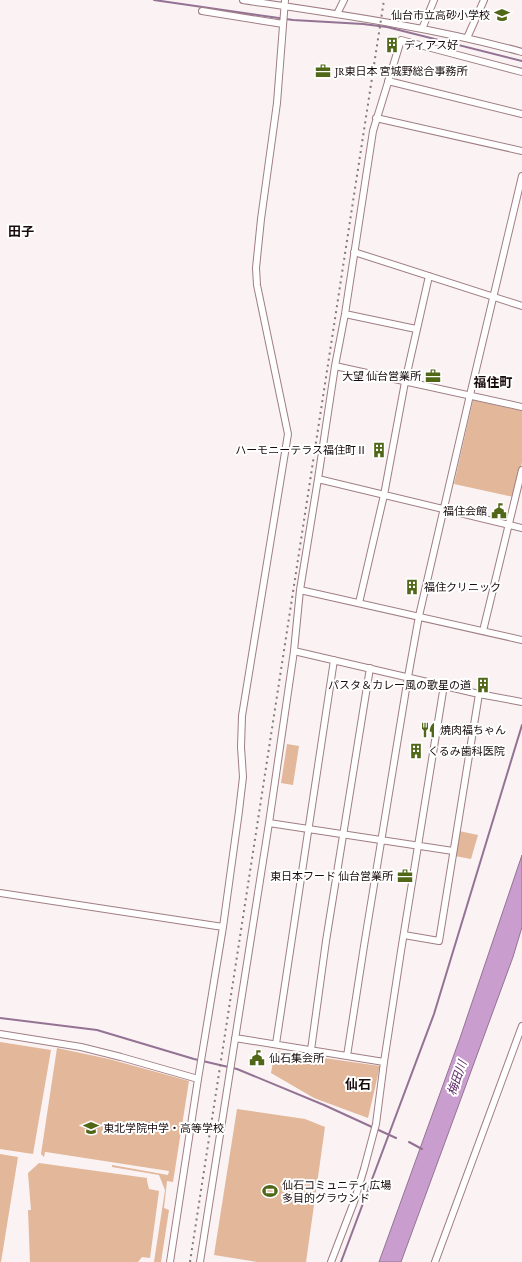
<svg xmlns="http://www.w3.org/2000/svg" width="522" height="1262" viewBox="0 0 522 1262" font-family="'Crimson Pro','Noto Sans JP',serif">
	<rect width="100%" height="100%" fill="#faf2f3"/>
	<path fill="#e2b79a" d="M473 400 522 411V462L514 497 454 484Z
		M287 744 299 746 293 785 281 783Z
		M459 831 478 835 471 859 455 856Z
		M0 1042 51 1050 33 1154 0 1149Z
		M57 1048 109 1059 189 1081 173 1182 167 1181 164 1208 169 1210 161 1262H154L165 1190 159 1175 112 1167V1165L168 1175 169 1171 46 1152H45L44 1157 41 1154Z
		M275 1051 380 1066 368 1118 314 1098 271 1073Z
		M237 1109 305 1119 325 1127 306 1262H257L214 1255Z
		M0 1154 18 1157 1 1262H0Z
		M39 1163 147 1178V1181L149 1189 159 1191 150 1258 142 1257 138 1262H30L28 1210H31L28 1173Z"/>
	<path fill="#c99ece" stroke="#947294" d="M522 855V927L513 957 401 1262H379L460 1038Z"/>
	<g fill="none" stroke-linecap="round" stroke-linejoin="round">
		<path stroke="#947294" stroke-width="2" d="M154 0 293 20 363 24 387 27 522 61
			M0 1018 97 1030 194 1059 237 1069 324 1105 396 1138
			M409 1142 422 1149
			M341 1262 434 1014 522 725"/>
		<g stroke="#a07e83" stroke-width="8">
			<path id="minor" d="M243 0C337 14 431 27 522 52
				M202 11 283 24
				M337 14 344 0
				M422 29 434 0
				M467 38 484 0
				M388 81 522 114
				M376 118 522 151
				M354 252 522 306
				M345 314 416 329
				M335 366 522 407
				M318 479 522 528
				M300 590 522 640
				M359 603 384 495 405 382 429 276
				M483 631 522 470
				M294 651 479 694 522 702
				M269 823 453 851
				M0 893 223 927
				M404 935 439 941 479 694
				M0 1034 81 1047 121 1057 198 1079
				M235 1038 384 1062
				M276 1044 334 660
				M311 1050 326 941 370 668
				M347 1056 364 946 408 677 419 616 470 395 522 176
				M170 1262 198 1079 223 927 239 811 243 777 241 747 242 716 288 434 257 285 256 268 261 219 277 103 285 0
				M200 1262 269 823 294 651 300 590 318 479 335 366 345 314 373 131 401 40 522 72
				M331 1262 354 1202 364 1169 376 1124 384 1062 401 951 444 685
				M435 1262 522 1026"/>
		</g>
		<use href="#minor" stroke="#fff" stroke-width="6"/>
		<path stroke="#84797b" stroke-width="2" stroke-dasharray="2 4" stroke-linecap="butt" d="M190 1262 384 0"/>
	</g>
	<defs>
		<g id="school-bare" transform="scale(1.2)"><path d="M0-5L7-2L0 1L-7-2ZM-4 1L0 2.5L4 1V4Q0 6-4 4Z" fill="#4f6717" stroke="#fff" stroke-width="2.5" paint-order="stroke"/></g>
		<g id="building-bare" transform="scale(1.2)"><path d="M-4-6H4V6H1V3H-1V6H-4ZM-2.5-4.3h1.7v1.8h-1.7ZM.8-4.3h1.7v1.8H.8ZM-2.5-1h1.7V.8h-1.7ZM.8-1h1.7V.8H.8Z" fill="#4f6717" stroke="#fff" stroke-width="2.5" paint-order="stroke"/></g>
		<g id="office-bare" transform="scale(1.2)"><path d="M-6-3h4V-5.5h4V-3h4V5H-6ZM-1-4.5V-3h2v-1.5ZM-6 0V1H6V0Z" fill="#4f6717" stroke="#fff" stroke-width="2.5" paint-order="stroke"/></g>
		<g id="civic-bare" transform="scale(1.2)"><path d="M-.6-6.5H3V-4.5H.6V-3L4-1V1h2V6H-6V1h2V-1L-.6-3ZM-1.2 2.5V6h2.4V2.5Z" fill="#4f6717" stroke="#fff" stroke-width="2.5" paint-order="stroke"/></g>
		<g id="restaurant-bare" transform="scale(1.2)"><path d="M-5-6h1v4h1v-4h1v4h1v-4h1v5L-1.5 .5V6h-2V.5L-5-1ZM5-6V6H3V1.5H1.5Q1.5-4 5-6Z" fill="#4f6717" stroke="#fff" stroke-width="2.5" paint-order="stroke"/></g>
		<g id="stadium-bare" transform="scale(1.2)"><path d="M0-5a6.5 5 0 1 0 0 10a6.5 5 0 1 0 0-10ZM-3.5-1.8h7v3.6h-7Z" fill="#4f6717" stroke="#fff" stroke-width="2.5" paint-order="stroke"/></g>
	</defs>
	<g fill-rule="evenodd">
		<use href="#school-bare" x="502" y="15"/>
		<use href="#building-bare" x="392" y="45"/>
		<use href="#office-bare" x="323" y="71"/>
		<use href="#office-bare" x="433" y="376"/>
		<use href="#building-bare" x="379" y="450"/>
		<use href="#civic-bare" x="499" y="511"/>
		<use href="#building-bare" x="412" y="587"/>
		<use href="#building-bare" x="483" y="685"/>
		<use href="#restaurant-bare" x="428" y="730"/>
		<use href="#building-bare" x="416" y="751"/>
		<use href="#office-bare" x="405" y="876"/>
		<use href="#civic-bare" x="257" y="1058"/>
		<use href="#school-bare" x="91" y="1128"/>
		<use href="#stadium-bare" x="270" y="1191"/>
	</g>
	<g text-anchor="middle" stroke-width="4" stroke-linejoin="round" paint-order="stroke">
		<g font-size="11" fill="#170b0d" stroke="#fff" text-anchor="start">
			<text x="490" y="19" text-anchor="end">仙台市立高砂小学校</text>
			<text x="404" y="49">ディアス好</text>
			<text x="335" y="75">JR東日本 宮城野総合事務所</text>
			<text x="421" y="380" text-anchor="end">大望 仙台営業所</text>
			<text x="367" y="454" text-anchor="end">ハーモニーテラス福住町Ⅱ</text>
			<text x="487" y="515" text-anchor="end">福住会館</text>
			<text x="424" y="591">福住クリニック</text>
			<text x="471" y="689" text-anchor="end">パスタ＆カレー風の歌星の道</text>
			<text x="440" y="734">焼肉福ちゃん</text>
			<text x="428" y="755">くるみ歯科医院</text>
			<text x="393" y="880" text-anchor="end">東日本フード 仙台営業所</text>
			<text x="269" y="1062">仙石集会所</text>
			<text x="103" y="1132">東北学院中学・高等学校</text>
			<text x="282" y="1189">仙石コミュニティ広場<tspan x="282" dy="13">多目的グラウンド</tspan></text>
		</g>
		<g font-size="12" font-style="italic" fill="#612d69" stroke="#fff">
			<text transform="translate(457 1078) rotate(-71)" y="4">梅田川</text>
		</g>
		<g font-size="13" font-weight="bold" fill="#170b0d" stroke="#fff">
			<text x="21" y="236">田子</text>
			<text x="493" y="387">福住町</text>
			<text x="358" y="1089">仙石</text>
		</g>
	</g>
</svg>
